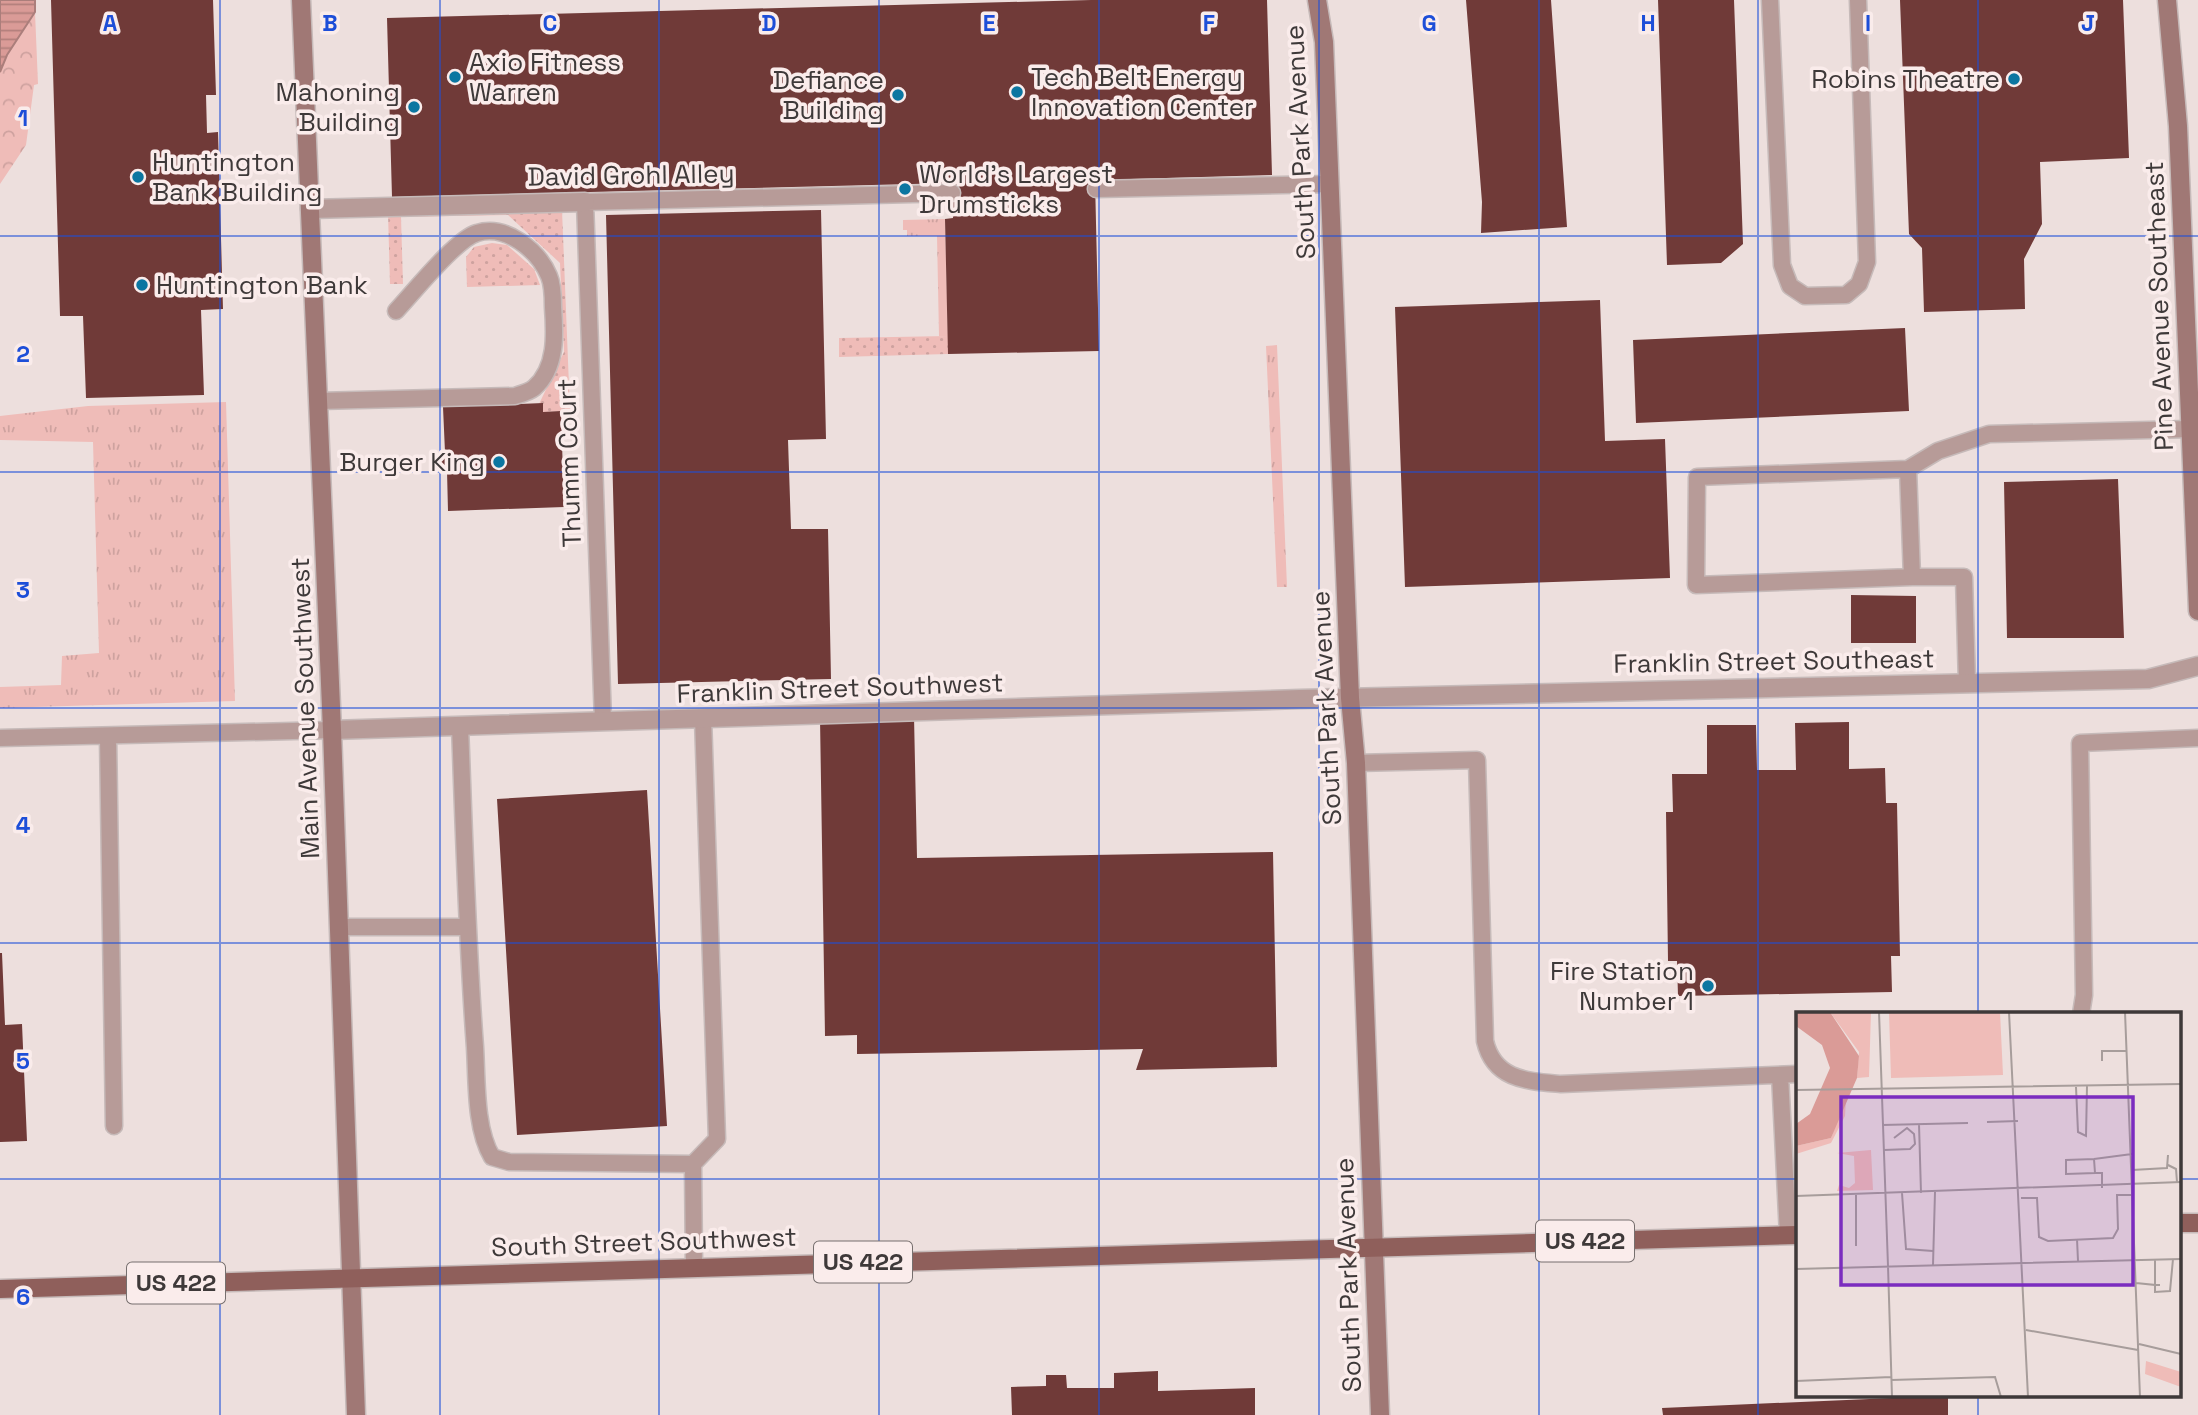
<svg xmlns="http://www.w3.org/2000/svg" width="2198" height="1415" viewBox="0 0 2198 1415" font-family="'Space Grotesk',sans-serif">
	<defs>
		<pattern id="grass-tufts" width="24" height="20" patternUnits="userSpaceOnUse" patternTransform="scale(1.75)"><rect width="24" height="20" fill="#efbcb8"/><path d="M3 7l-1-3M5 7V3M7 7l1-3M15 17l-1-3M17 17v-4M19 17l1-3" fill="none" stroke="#cea29f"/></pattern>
		<pattern id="forest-crowns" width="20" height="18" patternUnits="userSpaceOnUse" patternTransform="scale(1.75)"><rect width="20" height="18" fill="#efbcb8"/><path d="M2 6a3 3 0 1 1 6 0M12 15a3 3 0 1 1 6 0" fill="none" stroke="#cea29f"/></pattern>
		<pattern id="garden-dots" width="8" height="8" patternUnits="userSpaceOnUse" patternTransform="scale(1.75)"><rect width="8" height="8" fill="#efbcb8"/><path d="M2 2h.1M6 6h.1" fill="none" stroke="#cea29f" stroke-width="1.8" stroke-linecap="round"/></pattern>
		<pattern id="water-rules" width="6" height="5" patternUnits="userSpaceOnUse" patternTransform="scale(1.75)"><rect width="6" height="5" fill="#da9b97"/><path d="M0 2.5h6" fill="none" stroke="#b27f7c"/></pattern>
	</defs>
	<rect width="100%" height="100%" fill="#eddfdd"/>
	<path fill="url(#grass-tufts)" d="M945 219 948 336H939L937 236H907V230H903V220Z
		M1277 345 1287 587H1277L1266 346Z
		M226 402 235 701 0 708V687L61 685 62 656 99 653 93 442 0 440V416L88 406Z"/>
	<path fill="url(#forest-crowns)" d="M35 12 38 84 34 85 26 145 0 184V72L7 55Z"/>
	<path fill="url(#garden-dots)" d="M562 210 570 411 543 412V404H539L564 352 560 263 508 215 401 217 403 284H390L388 213Z
		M492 243 507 245 534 269 540 285 467 287 466 257 474 247Z
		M948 336V354L839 357V338Z"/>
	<path fill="url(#water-rules)" stroke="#ab7e7b" stroke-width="2" d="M0 0H35V12L7 55 0 72Z"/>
	<path fill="#703a38" d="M51 0H213L216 95H206L207 133 218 132 223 309 201 310 204 395 86 398 83 316H60Z
		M1091 0H1267L1272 175 1095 180 1099 351 948 354 945 219 953 218 952 183 392 197 387 18Z
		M1466 0H1551L1567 227 1481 233 1482 202Z
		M1658 0H1734L1743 244 1721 263 1667 265Z
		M1900 0H2123L2129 158 2040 162 2042 224 2024 259 2025 309 1924 312 1922 248 1909 234Z
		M821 210 826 439 788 440 791 529H828L831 679 618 684 606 215Z
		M1600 300 1605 441 1665 439 1670 578 1405 587 1395 307Z
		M1905 328 1909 411 1636 423 1633 340Z
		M543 403V412L561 411 564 507 448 511 447 471H435V453L445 452 443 407Z
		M2118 479 2124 638H2007L2004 482Z
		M1851 595 1916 596V643H1851Z
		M914 716 917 858 1273 852 1277 1067 1136 1070 1143 1049 857 1054V1035L825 1036 820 718Z
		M1849 722V769L1885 768 1886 803H1897L1900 956H1891L1892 992 1678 996 1677 961H1668L1666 812H1673L1672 774H1707V725H1756L1757 770H1796L1795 723Z
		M647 790 667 1126 517 1135 497 799Z
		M0 953H2L5 1025 22 1024 27 1141 0 1142Z
		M1158 1371V1391L1255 1388V1415H1012L1011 1387 1046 1386V1375H1066L1067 1388H1114V1373Z
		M1938 1396H1948V1415H1663L1662 1408Z"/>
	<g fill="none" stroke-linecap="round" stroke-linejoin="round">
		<g stroke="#c6bab9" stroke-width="19">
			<path id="lane" d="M1770 0 1782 265 1790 286 1805 296 1846 295 1859 284 1867 262 1858 0
				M1096 189 1330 184
				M318 401 515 396C521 394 529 392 534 388 557 368 555 334 553 307 553 297 553 285 549 276 538 250 506 224 477 233 456 239 413 293 396 311
				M1908 469 1912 577 1696 585 1697 477Z
				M1908 469 1938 451 1989 434 2189 429
				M1912 577H1964L1967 683
				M603 721 585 202 952 193
				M460 726C464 833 467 940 475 1047 477 1080 475 1129 492 1157L509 1162 693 1164
				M108 736 114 1126
				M0 738 332 730
				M1356 763 1477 760 1485 1041C1494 1080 1527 1081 1561 1084L1797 1074
				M340 927H467
				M2081 1014 2084 995 2080 743 2198 738
				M1780 1075 1788 1235
				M694 1267 693 1164 717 1139 703 718"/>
		</g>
		<g stroke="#c6bab9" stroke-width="21">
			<path id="street" d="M310 209 585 202
				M332 730 1300 699 2148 679 2198 666"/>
		</g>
		<g stroke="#c6bab9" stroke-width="21">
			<path id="secondary" d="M301 0 332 730 356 1415
				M1317 0 1324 42 1350 698 1356 763 1380 1415
				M2167 0 2178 126 2198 611"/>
		</g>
		<g stroke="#c6bab9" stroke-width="21">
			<path id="primary" d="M2179 1223H2198
				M0 1289 1797 1235"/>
		</g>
		<use href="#lane" stroke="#b79b98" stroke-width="16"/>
		<use href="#street" stroke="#b79b98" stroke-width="18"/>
		<use href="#secondary" stroke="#a07875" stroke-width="18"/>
		<use href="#primary" stroke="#8f5f5b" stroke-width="18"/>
	</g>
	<path fill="none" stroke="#1d4ed8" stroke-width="2" stroke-opacity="0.55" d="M220 0V1415M440 0V1415M659 0V1415M879 0V1415M1099 0V1415M1319 0V1415M1539 0V1415M1758 0V1415M1978 0V1014M0 236H2198M0 472H2198M0 708H2198M0 943H2198M0 1179H1797M2179 1179H2198M1978 1396V1415"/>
	<g fill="#0b76a1" stroke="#faeceb" stroke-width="2.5">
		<circle cx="455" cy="77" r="7"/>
		<circle cx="2014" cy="79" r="7"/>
		<circle cx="1017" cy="92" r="7"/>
		<circle cx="898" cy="95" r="7"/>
		<circle cx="414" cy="107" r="7"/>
		<circle cx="138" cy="177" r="7"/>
		<circle cx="905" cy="189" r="7"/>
		<circle cx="142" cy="285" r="7"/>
		<circle cx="499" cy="462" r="7"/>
		<circle cx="1708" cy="986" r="7"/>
	</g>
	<g text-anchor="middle" stroke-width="7" stroke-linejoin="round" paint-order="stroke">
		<g fill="#faeceb" stroke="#766f6e" stroke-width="2">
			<rect x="1536" y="1220.5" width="98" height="41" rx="5"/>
			<rect x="814" y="1241.5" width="98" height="41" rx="5"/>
			<rect x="127" y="1262.5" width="98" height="41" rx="5"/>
		</g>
		<g font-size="24" font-weight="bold" fill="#3e3939">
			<text x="1585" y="1249">US 422</text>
			<text x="863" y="1270">US 422</text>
			<text x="176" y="1291">US 422</text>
		</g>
		<g font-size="26" fill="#3e3939" stroke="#faeceb" text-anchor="start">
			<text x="469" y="71">Axio Fitness<tspan x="469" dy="30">Warren</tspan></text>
			<text x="1031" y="86">Tech Belt Energy<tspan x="1031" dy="30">Innovation Center</tspan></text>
			<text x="2000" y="88" text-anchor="end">Robins Theatre</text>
			<text x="884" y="89" text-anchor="end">Defiance<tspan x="884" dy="30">Building</tspan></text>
			<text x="400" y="101" text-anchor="end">Mahoning<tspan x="400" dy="30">Building</tspan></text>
			<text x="152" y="171">Huntington<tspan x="152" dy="30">Bank Building</tspan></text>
			<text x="919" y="183">World's Largest<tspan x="919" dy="30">Drumsticks</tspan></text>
			<text x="156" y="294">Huntington Bank</text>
			<text x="485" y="471" text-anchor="end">Burger King</text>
			<text x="1694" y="980" text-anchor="end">Fire Station<tspan x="1694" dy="30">Number 1</tspan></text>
		</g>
		<g font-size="26" fill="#3e3939" stroke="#faeceb">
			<text transform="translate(1300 142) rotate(-93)" y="9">South Park Avenue</text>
			<text transform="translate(631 175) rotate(-1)" y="9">David Grohl Alley</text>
			<text transform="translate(2159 306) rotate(-92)" y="9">Pine Avenue Southeast</text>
			<text transform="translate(569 463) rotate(-92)" y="9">Thumm Court</text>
			<text transform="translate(1774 661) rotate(-1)" y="9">Franklin Street Southeast</text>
			<text transform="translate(840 688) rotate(-2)" y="9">Franklin Street Southwest</text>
			<text transform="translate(305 708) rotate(-92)" y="9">Main Avenue Southwest</text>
			<text transform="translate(1326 708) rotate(-93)" y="9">South Park Avenue</text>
			<text transform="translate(644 1242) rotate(-2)" y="9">South Street Southwest</text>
			<text transform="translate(1348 1275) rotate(-92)" y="9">South Park Avenue</text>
		</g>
	</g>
	<g transform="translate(1796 1012)">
		<rect width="385" height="385" fill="#eddfdd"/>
		<path d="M34 0H75L73 65 61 66 63 40ZM93 0H204L207 63 95 66ZM75 138 77 178 41 179 43 173 53 176 59 171 58 144 41 141Z" fill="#efbcb8"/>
		<path d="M50 87 49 104 35 131 0 142V134L35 126ZM350 349 385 360V375L349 362Z" fill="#efbcb8"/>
		<path d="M0 0H34L63 44 61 66 35 126 0 134V112L14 102 34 56 26 33 0 14Z" fill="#da9b97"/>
		<path fill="none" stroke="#a79d9b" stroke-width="2" d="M83 0 92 254M213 0 232 385M329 0 344 385M306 49V39H330M280 75 282 120 290 124 291 74M0 78 385 72M191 110 222 109M123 112 125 181M86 113 172 111M88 138 114 137 119 132 118 122 111 116 98 126M298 147 299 161 270 162V148ZM298 147 336 142M372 153 380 157 381 170M336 158 371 156 372 143M299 161H306V176M106 181 110 237 137 239M60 182V234M0 184 385 170M225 186H241L243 225 252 229 317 226 322 217 321 183H337M281 227 282 249M359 247V273H364M137 253 139 180M92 254 96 385M0 257 385 247M340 271 359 273V280L374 279 377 247M230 318 342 338M343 332 385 342M95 368 199 365 205 385M0 369 95 365"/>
		<path fill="#7b2cbf" fill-opacity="0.15" stroke="#7b2cbf" stroke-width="3.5" d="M45 85H337V273H45Z"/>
		<rect width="385" height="385" fill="none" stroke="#3e3939" stroke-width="3.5"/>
	</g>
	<g font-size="23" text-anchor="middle" font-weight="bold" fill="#1d4ed8" stroke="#faeceb" stroke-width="7" stroke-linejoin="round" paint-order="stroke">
		<text x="110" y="31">A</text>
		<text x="330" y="31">B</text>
		<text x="550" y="31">C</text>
		<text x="769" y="31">D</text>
		<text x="989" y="31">E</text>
		<text x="1209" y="31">F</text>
		<text x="1429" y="31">G</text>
		<text x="1648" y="31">H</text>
		<text x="1868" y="31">I</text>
		<text x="2088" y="31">J</text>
		<text x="23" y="126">1</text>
		<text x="23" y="362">2</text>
		<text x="23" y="598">3</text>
		<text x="23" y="833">4</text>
		<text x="23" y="1069">5</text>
		<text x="23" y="1305">6</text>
	</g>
</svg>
